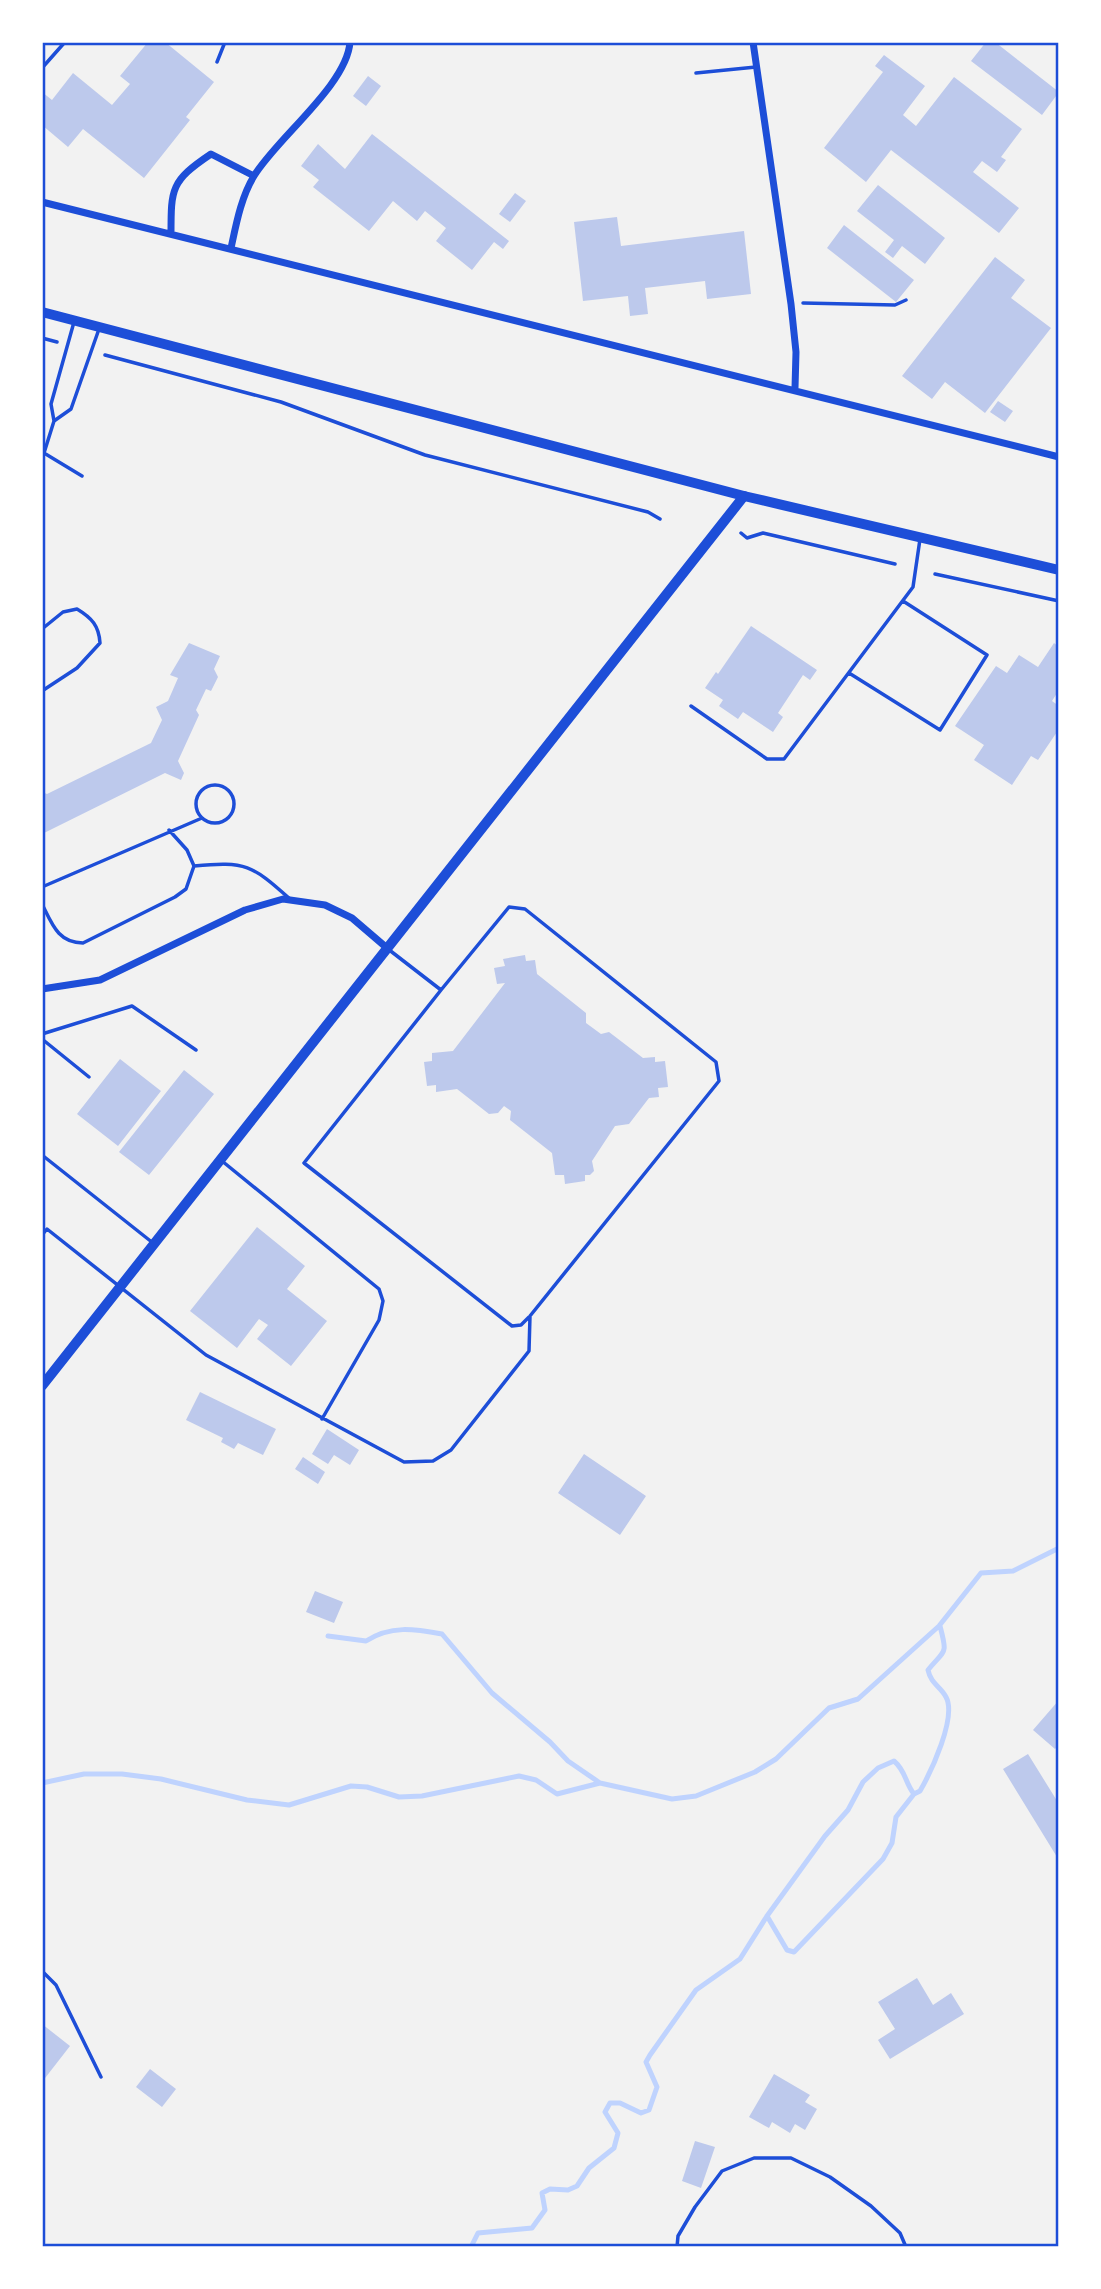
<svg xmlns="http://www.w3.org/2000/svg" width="1101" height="2289" viewBox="0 0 1101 2289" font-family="'Golos Text',sans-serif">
	<rect width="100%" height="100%" fill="#f2f2f2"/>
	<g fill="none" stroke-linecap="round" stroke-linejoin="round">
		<path stroke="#bfd3fe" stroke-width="5" d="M328 1636 366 1641C391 1625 414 1629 442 1634L492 1693 550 1742 568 1761 600 1783
			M42 1783 84 1774H122L161 1779 247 1800 289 1805 351 1786 367 1787 399 1797 422 1796 519 1776 536 1780 557 1794 600 1783 672 1799 696 1796 755 1772 776 1759 829 1708 858 1699 939 1626 981 1573 1013 1571 1059 1548
			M767 1916 787 1950 794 1952 883 1859 892 1843 896 1817 914 1794
			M471 2247 478 2233 532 2228 545 2210 542 2193 550 2189 568 2190 577 2186 589 2168 614 2148 618 2133 605 2112 610 2103H620L641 2113 649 2110 657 2087 646 2062 650 2055 696 1990 740 1959 767 1916 825 1836 848 1810 863 1782 878 1768 894 1761C906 1771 905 1783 914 1794L920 1791C931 1772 957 1717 946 1697 940 1686 931 1684 928 1670 945 1649 948 1656 940 1626"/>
	</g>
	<path fill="#bdc9ec" d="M148 42H165L214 82 186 117 190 120 144 178 83 129 68 147 42 125V92L52 100 73 73 112 105 130 84 120 76Z
		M986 42H995L1059 92 1042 115 971 61Z
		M884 55 925 86 903 115 916 126 954 77 1022 129 1001 157 1006 160 997 172 982 161 973 172 1019 208 999 233 891 150 866 182 824 148 883 72 875 66Z
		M368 76 381 86 366 106 353 96Z
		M372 134 509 241 503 249 494 242 472 270 436 241 446 228 425 211 417 221 393 201 369 231 313 187 319 180 301 166 318 144 345 169Z
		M878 185 945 238 925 264 902 246 893 258 885 252 894 240 857 211Z
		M515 193 526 201 510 222 499 214Z
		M617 217 621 246 744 231 751 294 707 299 705 281 645 288 648 314 630 316 628 296 583 301 574 222Z
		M844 225 914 280 896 302 827 248Z
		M995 257 1025 280 1011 298 1051 328 985 413 945 382 932 399 902 376Z
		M998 401 1013 411 1005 422 990 412Z
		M751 626 817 670 810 680 803 675 778 713 783 717 773 732 743 712 738 719 719 706 723 700 705 688 716 672 718 674Z
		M189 643 220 656 214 669 218 677 211 691 206 689 196 710 199 715 178 761 184 773 181 780 165 773 42 834V792L47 794 151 743 162 720 156 707 168 701 178 678 170 675Z
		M1054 643 1059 647V690L1052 701 1059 706V729L1038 760 1031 756 1012 785 974 760 984 745 955 726 996 666 1007 673 1019 655 1038 667Z
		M525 955 526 961 535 960 537 974 586 1013V1023L601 1034 609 1032 643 1058 655 1057V1062L665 1061 668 1087 658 1088 659 1097 649 1098 629 1124 615 1126 592 1161 594 1171 590 1175H585V1181L565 1184 564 1175H555L552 1153 510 1120 511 1111 504 1106 498 1113 489 1114 457 1089 436 1092V1085L427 1086 424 1062 432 1061V1053L453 1051 505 983 497 984 494 968 505 966 503 959Z
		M120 1059 161 1091 118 1146 77 1114Z
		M184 1070 214 1094 149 1175 119 1152Z
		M257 1227 305 1266 287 1289 327 1321 291 1366 257 1339 268 1325 259 1319 237 1348 190 1311Z
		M200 1392 276 1429 263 1455 238 1443 234 1449 221 1442 223 1438 186 1420Z
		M327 1429 359 1450 350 1465 334 1455 328 1464 312 1454Z
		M584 1454 646 1496 620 1535 558 1493Z
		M303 1457 325 1472 318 1484 295 1469Z
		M315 1591 343 1602 334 1623 306 1612Z
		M1059 1700V1745L1055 1749 1033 1730Z
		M1028 1754 1059 1804 1057 1857 1003 1769Z
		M917 1978 933 2005 951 1993 964 2014 890 2059 878 2040 895 2029 878 2002Z
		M42 2024 70 2046 42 2082Z
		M150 2069 176 2089 162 2107 136 2087Z
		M774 2074 810 2095 805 2102 817 2109 805 2130 795 2124 790 2133 772 2122 769 2128 749 2117Z
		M695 2141 715 2147 701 2188 682 2181Z"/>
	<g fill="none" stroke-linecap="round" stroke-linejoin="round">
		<path stroke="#1d4ed8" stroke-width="3.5" d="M803 303 895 305 906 300
			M42 338 57 342
			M105 355 281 402 425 455 648 512 660 519
			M741 533 747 538 763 533 895 564
			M935 574 1059 601"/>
		<path stroke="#1d4ed8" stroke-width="3.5" d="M217 62 225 42
			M42 68 65 42
			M696 73 756 67
			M74 322 51 404 54 421 71 409 99 329
			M54 421 44 453 82 476
			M42 629 63 612 77 609C92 618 99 626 100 643L77 668 42 691
			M849 673 940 730 987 655 903 601
			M691 706 767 759H784L913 587 920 539
			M196 804a19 19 0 1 1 38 0a19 19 0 1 1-38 0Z
			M194 866C246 861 252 865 290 899
			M42 887 202 818
			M42 904C52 924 58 943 83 943L175 897 186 889 194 866 187 850 169 830
			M441 990 304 1163 512 1326 521 1325 529 1317
			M42 1034 132 1006 196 1050
			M42 1039 89 1077
			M42 1155 153 1243
			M222 1161 379 1289 383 1301 379 1320 322 1419
			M42 1235 47 1229 206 1355 404 1462 433 1461 451 1450 529 1351 530 1316 719 1081 716 1062 525 909 509 907 441 990 388 949
			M42 1971 56 1985 101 2077
			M677 2247 678 2236 695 2207 722 2171 754 2158H791L830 2177 871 2206 900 2233 906 2247"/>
		<path stroke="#1d4ed8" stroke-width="7" d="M753 42 791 304 796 352 795 388
			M42 202 1059 457
			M171 234C171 188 171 181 211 154L254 176
			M231 248C236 225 241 197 254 176 277 138 347 85 350 42
			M42 989 100 980 245 910 283 899 325 905 352 918 387 948"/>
		<path stroke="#1d4ed8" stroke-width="10" d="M42 1386 744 496"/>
		<path stroke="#1d4ed8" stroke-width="10" d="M42 312 744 496 1059 570"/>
	</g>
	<rect width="1101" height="2289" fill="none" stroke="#ffffff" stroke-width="88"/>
	<rect x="44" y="44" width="1013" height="2201" fill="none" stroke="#1d4ed8" stroke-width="2.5"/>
</svg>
